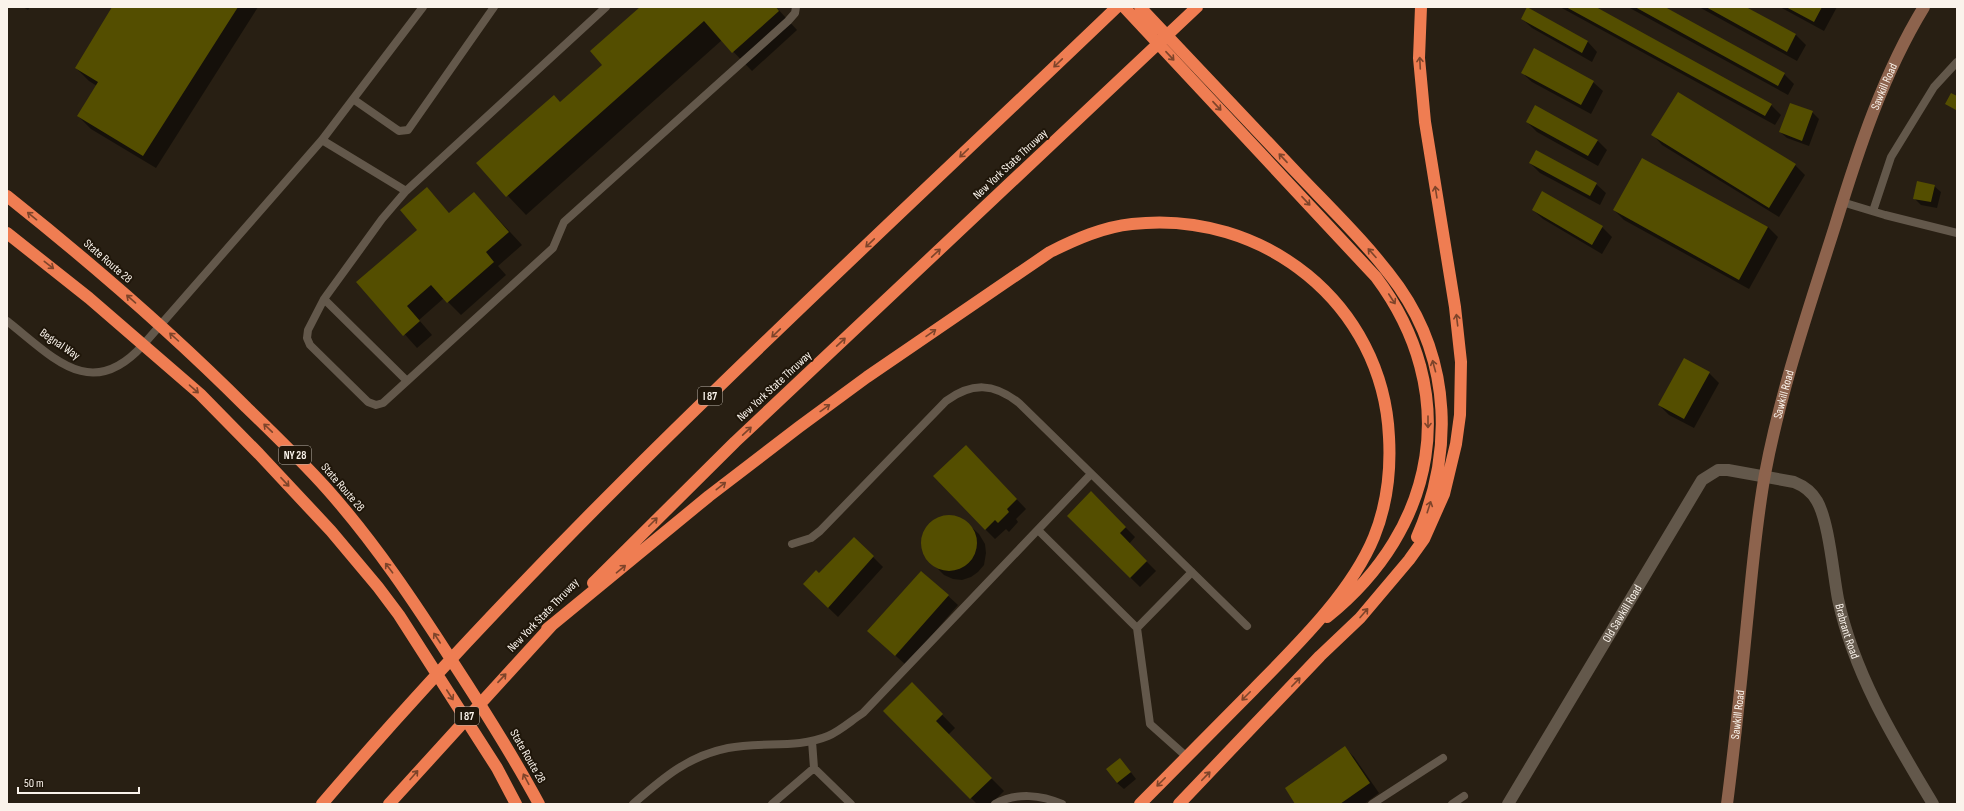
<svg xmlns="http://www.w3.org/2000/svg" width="1964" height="811" viewBox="0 0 1964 811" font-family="'Sofia Sans Condensed',sans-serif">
	<rect width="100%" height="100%" fill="#281f13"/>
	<path fill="#0007" d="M23 7H30L28 10Z
		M114 7H258L156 168 91 129 78 116 97 86 89 81 76 68Z
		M641 7H776L797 30 752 71 722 40 526 215 477 163 560 103 604 65Z
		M1560 7H1594L1771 105 1781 115 1775 125Z
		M1628 7H1663L1784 74 1794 84 1788 95Z
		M1699 7H1744L1796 35 1806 45 1797 61Z
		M1780 7H1837L1824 31Z
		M1528 9 1588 42 1597 52 1592 62 1532 28 1522 19Z
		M1522 73 1593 82 1603 91 1591 114 1532 82Z
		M1812 112 1819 119 1809 146 1787 138 1780 132Z
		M1527 122 1597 140 1607 150 1598 166 1537 132Z
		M1653 135 1795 165 1805 175 1779 217 1662 145Z
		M1530 163 1596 184 1606 193 1600 205 1540 173Z
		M1934 186 1941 192 1937 208 1921 205 1914 198Z
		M427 189 450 214 474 193 522 245 498 266 506 275 461 315 444 298 419 320 432 335 417 348 358 282 418 230Z
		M1533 210 1602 227 1612 237 1602 254 1543 219Z
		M1614 210 1768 227 1778 237 1749 289 1624 220Z
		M1684 359 1709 373 1719 383 1694 428 1669 415 1659 405Z
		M976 457 1026 509 1016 519 1018 522 1009 532 1006 529 995 539 985 529Z
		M1091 493 1135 537 1129 544 1156 571 1140 587 1068 516Z
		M947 516 961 519 968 524 979 534 985 544 986 553 984 565 978 572 971 577 962 580 953 579 944 575 927 558 923 545 924 534 929 526 936 520Z
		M854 538 883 567 838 617 814 594 819 574Z
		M922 572 958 605 906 665 879 641Z
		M912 684 955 728 948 735 1004 791 991 804H977L884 711Z
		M1345 748 1354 757 1379 793 1364 804H1297Z
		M1126 766 1136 779 1124 789 1117 783Z"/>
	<path fill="#544e00" d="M112 7H238L143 156 77 116 98 82 75 68Z
		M640 7H776L779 11 732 53 704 21 506 197 476 163 554 95 560 102 602 65 590 51Z
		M1527 7 1588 41 1582 53 1521 19Z
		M1566 7H1596L1772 104 1765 116Z
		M1635 7H1665L1785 73 1778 86Z
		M1706 7H1746L1796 34 1787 52Z
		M1786 7H1822L1814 22Z
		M1534 48 1594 81 1581 105 1521 73Z
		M1678 92 1796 164 1769 208 1651 135Z
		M1951 93 1957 96 1956 110 1945 104Z
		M1790 103 1813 111 1802 141 1779 132Z
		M1535 105 1598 140 1588 156 1526 122Z
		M1536 150 1597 183 1590 196 1529 163Z
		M1642 158 1768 227 1739 280 1613 210Z
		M1917 181 1935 185 1931 202 1913 199Z
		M427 187 449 213 474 192 509 232 486 252 494 262 447 303 431 285 407 306 420 321 403 336 356 282 417 230 400 210Z
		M1542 191 1603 226 1592 245 1532 210Z
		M1684 358 1710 372 1684 419 1658 405Z
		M966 445 1017 499 1007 509 1009 512 998 523 995 520 985 530 933 476Z
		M1091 491 1126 527 1120 533 1147 561 1130 578 1067 516Z
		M921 543a28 28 0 1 1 56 0a28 28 0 1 1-56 0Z
		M854 537 874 556 828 608 803 584 816 570 819 573Z
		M921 571 949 595 895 656 867 631Z
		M912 682 943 714 936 721 992 778 970 799 883 711Z
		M1345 746 1370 783 1340 804H1295L1285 788Z
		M1120 758 1131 772 1117 783 1106 769Z"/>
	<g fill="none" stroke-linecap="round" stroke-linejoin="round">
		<path stroke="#63584b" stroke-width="8" d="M606 7 406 191 382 219 324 299 308 330 307 338 310 345 368 402 376 405 383 403 553 248 564 222 788 21 795 13 796 7
			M353 99 399 131 408 130 494 7
			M322 140 406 191
			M1842 202 1885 215 1957 233
			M1873 211 1891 157 1934 87 1957 62
			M324 299 407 381
			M7 321C53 357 91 403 143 345L322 140 423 7
			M1038 530 1137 628 1150 724 1187 757
			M792 544 811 538 820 531 946 401C972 382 994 383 1019 403L1247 626
			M1137 628 1192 572
			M812 741 814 768
			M633 804C663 778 688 756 728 748 761 741 797 749 828 736 840 731 852 720 863 713L1091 474
			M772 804 814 768 851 804
			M995 804C1016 792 1042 795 1062 804
			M1372 804 1443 758
			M1452 804 1464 796"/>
		<path stroke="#63584b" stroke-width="12" id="s1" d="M1508 804 1702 480 1718 470H1728L1794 482C1804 486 1812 492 1817 501 1829 522 1833 573 1838 599 1854 674 1894 739 1933 804"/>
		<path stroke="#8d634d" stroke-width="12" id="s2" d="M1727 804C1735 743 1741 683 1747 622 1752 573 1756 523 1765 474 1781 389 1809 308 1835 226 1858 151 1883 74 1924 7"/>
		<path stroke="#ef7d52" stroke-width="12" d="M1124 7 1376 277C1462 392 1438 528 1327 617
			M1140 7C1192 62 1244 117 1296 172 1331 209 1369 245 1399 287 1452 363 1453 455 1417 537
			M7 196C90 262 171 332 246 407 274 434 301 460 327 489 375 543 415 603 454 664 484 710 513 756 539 804
			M7 233 89 298 200 394 259 454 331 531 378 587 399 615 497 768 516 804
			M593 583 735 442 1197 7
			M547 629 709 496 799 427 867 377 1050 252C1076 239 1103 227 1132 224 1263 209 1383 304 1389 437 1391 472 1387 505 1374 537 1351 593 1296 646 1254 689 1216 727 1178 766 1140 804
			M322 804C565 519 847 266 1117 7
			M389 804 553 624
			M1179 804 1320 656 1360 618 1409 560 1424 539 1444 494 1456 444 1460 415 1461 362 1455 307 1425 122 1419 58 1421 7"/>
	</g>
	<defs><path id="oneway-shaft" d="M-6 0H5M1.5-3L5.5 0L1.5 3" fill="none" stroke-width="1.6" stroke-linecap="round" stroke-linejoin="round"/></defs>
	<g stroke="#7d442a">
		<use href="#oneway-shaft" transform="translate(1170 56) rotate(47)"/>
		<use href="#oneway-shaft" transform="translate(1058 63) rotate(136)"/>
		<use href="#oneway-shaft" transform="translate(1420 63) rotate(-93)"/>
		<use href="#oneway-shaft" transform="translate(1217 106) rotate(47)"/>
		<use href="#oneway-shaft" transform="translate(964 153) rotate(136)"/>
		<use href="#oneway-shaft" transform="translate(1283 158) rotate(-133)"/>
		<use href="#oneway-shaft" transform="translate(1436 192) rotate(-99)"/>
		<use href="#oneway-shaft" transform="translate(1306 201) rotate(47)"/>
		<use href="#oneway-shaft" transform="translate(32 216) rotate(-141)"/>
		<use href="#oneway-shaft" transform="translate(870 243) rotate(136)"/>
		<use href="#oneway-shaft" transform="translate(936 253) rotate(-43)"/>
		<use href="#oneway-shaft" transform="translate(1372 253) rotate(-132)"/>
		<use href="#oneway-shaft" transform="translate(49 265) rotate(38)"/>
		<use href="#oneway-shaft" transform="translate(131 299) rotate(-139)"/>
		<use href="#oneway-shaft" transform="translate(1392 299) rotate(57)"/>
		<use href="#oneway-shaft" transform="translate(1457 320) rotate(-97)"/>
		<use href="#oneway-shaft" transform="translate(776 333) rotate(136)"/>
		<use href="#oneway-shaft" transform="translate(931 333) rotate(-35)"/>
		<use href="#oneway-shaft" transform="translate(174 337) rotate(-138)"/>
		<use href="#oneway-shaft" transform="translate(841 342) rotate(-43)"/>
		<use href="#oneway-shaft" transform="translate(1434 366) rotate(-105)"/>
		<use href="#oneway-shaft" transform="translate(194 389) rotate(41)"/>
		<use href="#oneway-shaft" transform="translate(825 408) rotate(-36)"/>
		<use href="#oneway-shaft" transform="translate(1428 422) rotate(90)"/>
		<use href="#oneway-shaft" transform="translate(268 428) rotate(-136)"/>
		<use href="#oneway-shaft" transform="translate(747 431) rotate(-43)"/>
		<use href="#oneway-shaft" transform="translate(285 482) rotate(47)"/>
		<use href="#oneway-shaft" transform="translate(721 486) rotate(-38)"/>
		<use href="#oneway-shaft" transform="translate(1429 507) rotate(-72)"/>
		<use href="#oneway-shaft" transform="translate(653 522) rotate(-45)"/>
		<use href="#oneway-shaft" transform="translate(389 568) rotate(-127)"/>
		<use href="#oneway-shaft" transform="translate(621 569) rotate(-40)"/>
		<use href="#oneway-shaft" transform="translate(1364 613) rotate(-49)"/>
		<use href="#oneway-shaft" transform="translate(437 638) rotate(-123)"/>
		<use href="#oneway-shaft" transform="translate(502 678) rotate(-47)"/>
		<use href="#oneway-shaft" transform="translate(1296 682) rotate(-46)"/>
		<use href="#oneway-shaft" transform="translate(450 695) rotate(57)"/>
		<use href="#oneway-shaft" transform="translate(1246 696) rotate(135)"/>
		<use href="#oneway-shaft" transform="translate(414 775) rotate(-49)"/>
		<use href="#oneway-shaft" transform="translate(1206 776) rotate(-46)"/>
		<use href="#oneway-shaft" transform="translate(526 779) rotate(-118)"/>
		<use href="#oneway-shaft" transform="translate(1161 782) rotate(135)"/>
	</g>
	<g text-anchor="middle" stroke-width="4" stroke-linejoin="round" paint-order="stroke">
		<g fill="#1f160a" stroke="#b8b1a8" stroke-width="1">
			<rect x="698" y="387" width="24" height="18" rx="3"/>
			<rect x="279" y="446" width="32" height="18" rx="3"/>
			<rect x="455" y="707" width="24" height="18" rx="3"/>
		</g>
		<g font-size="11" font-weight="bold" fill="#faf3eb">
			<text x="710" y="400">I 87</text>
			<text x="295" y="459">NY 28</text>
			<text x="467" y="720">I 87</text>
		</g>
		<g font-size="12" fill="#faf3eb" stroke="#1f160a">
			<text dy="4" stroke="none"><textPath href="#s2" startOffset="738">Sawkill Road</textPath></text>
			<text transform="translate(1010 164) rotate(-43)" y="4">New York State Thruway</text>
			<text transform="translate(108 261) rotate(41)" y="4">State Route 28</text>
			<text transform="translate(60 344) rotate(34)" y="4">Begnal Way</text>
			<text transform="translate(774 386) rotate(-43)" y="4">New York State Thruway</text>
			<text dy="4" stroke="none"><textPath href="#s2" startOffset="414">Sawkill Road</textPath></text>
			<text transform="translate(343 487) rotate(49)" y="4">State Route 28</text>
			<text dy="4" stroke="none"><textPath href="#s1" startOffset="222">Old Sawkill Road</textPath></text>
			<text transform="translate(543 615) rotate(-46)" y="4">New York State Thruway</text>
			<text dy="4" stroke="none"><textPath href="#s1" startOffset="638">Brabrant Road</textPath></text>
			<text dy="4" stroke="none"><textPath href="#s2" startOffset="90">Sawkill Road</textPath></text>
			<text transform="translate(528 756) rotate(60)" y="4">State Route 28</text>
		</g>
	</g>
	<rect width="1964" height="811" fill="none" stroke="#faf3eb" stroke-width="16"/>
	<path d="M18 787v6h121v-6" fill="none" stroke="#faf3eb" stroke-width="2"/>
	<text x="24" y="787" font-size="12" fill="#faf3eb" stroke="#1f160a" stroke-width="3" paint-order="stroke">50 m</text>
</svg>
